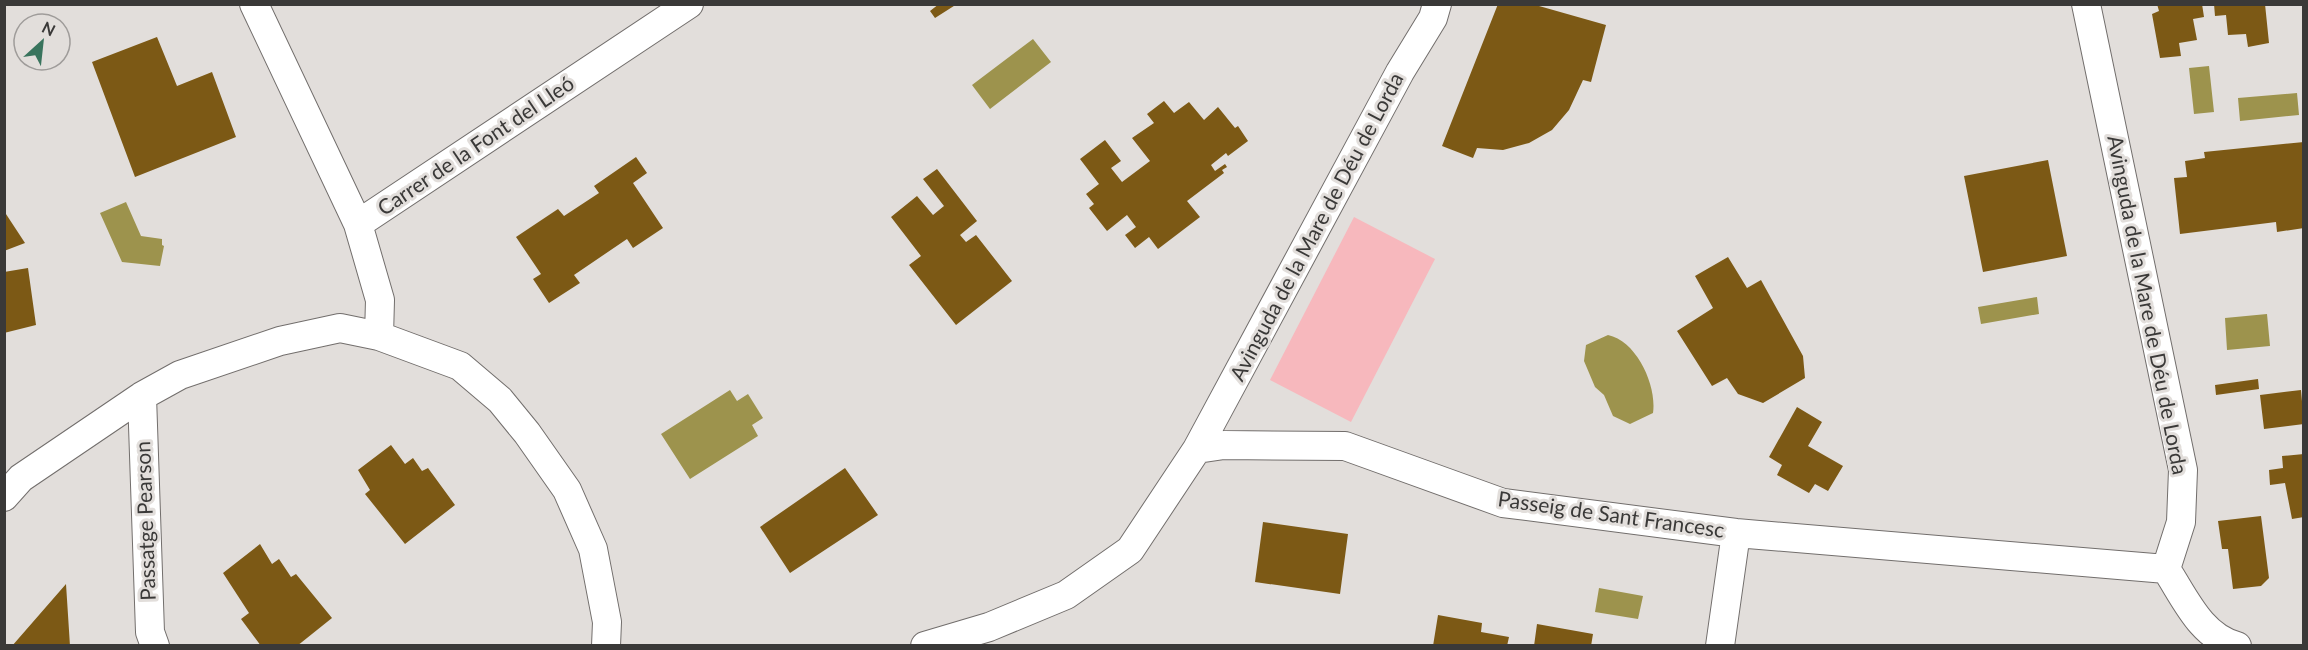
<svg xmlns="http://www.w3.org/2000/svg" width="2308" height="650" viewBox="0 0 2308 650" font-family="Lato,sans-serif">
	<rect width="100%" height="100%" fill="#e2dedb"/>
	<path fill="#f7b8bd" d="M1354 217 1435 259 1351 422 1270 380Z"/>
	<path fill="#9d934d" d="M1033 39 1051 62 990 109 972 85Z
		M2209 66 2214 112 2194 114 2189 68Z
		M2297 93 2299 115 2240 121 2238 98Z
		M126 202 141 236 162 239V245L164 246 160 266 122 262 100 213Z
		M2037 297 2039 314 1981 324 1978 307Z
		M2267 314 2270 346 2227 350 2225 318Z
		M1608 335C1637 341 1657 386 1653 413L1630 424 1613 416 1604 395 1595 387 1584 361 1586 345Z
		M730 390 737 401 748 394 763 418 752 425 758 436 690 479 661 434Z
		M1599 588 1643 596 1638 619 1595 612Z"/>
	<path fill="#7c5915" d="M939 4H957L935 18 930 11Z
		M1498 4H1532L1606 25 1591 82 1583 80 1569 110 1552 130 1529 143 1503 150 1477 148 1473 158 1442 146Z
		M2157 4H2202L2204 17 2193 19 2197 40 2179 43 2181 56 2160 58 2152 14 2159 11Z
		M2214 4H2265L2269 43 2248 47 2246 34 2228 35 2226 15 2215 16Z
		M157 37 177 86 212 72 236 137 135 177 92 62Z
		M1164 101 1174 113 1189 102 1204 120 1218 107 1235 128 1238 126 1248 141 1228 156 1226 153 1211 165 1215 171 1225 164 1227 167 1222 170 1224 173 1187 201 1200 217 1158 249 1149 237 1135 248 1125 235 1136 227 1127 215 1107 231 1089 208 1094 204 1086 194 1099 184 1080 159 1105 140 1121 161 1111 168 1122 182 1150 161 1132 138 1154 123 1147 114Z
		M2304 142V228L2277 232 2276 222 2180 234 2174 178 2187 177 2185 161 2205 158 2204 152Z
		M636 157 647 173 633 183 663 228 633 248 627 239 574 275 580 283 549 303 533 279 541 274 516 237 558 209 564 216 599 193 594 186Z
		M2048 160 2067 256 1983 272 1964 176Z
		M937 169 977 221 960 235 966 242 976 235 1012 281 956 325 909 265 921 256 891 217 917 196 933 215 944 206 923 179Z
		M4 211 25 243 4 251Z
		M1728 257 1747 288 1761 280 1803 356 1805 378 1763 403 1738 394 1727 378 1712 386 1677 331 1713 308 1695 276Z
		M28 268 36 325 4 333V272Z
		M2258 379 2259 389 2216 395 2215 385Z
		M2301 390 2304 424 2264 429 2260 395Z
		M1797 407 1822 422 1808 446 1843 466 1828 491 1815 484 1809 493 1777 475 1782 465 1769 457Z
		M391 445 405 464 413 458 422 471 428 468 455 505 405 544 365 494 370 490 358 470Z
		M2304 454V517L2292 519 2285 483 2270 485 2269 470 2283 468 2282 456Z
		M845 468 878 515 790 573 760 527Z
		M2261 516 2269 578 2261 586 2233 589 2228 549H2222L2218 521Z
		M1263 522 1348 534 1340 594 1255 582Z
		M260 544 272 564 279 559 291 577 296 574 332 618 297 646H261L241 619 249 613 223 573Z
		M66 584 70 646H12Z
		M1438 615 1482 623 1481 632 1509 637 1507 646H1433Z
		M1537 624 1593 634 1591 646H1534Z"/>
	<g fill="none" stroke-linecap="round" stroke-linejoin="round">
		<g stroke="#726e6c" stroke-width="30">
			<path id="street" d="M254 4 358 224
				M2086 4 2183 470 2181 522 2166 569
				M379 336 380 300 358 224 689 4
				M142 396 150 632 155 646
				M1197 449 1400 72 1433 18 1437 4
				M4 497 21 478 142 396 180 375 280 341 340 328 379 336 460 366 500 400 527 433 567 490 593 549 607 622 606 646
				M2166 569C2185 598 2201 637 2237 646
				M925 646 989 627 1066 595 1130 550 1197 449 1224 445 1345 446 1503 503 1736 533 2166 569
				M1720 646 1736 533"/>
		</g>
		<use href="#street" stroke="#fff" stroke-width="28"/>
	</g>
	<g text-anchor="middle" stroke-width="6" stroke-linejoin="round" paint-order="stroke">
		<g font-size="21" fill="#3a3938" stroke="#e2dedb">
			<text transform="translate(476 146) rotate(-34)" y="7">Carrer de la Font del Lleó</text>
			<text transform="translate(1317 227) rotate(-62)" y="7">Avinguda de la Mare de Déu de Lorda</text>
			<text transform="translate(2147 305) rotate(79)" y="7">Avinguda de la Mare de Déu de Lorda</text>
			<text transform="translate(1611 515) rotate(8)" y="7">Passeig de Sant Francesc</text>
			<text transform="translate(146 521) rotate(-92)" y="7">Passatge Pearson</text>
		</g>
	</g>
	<rect width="2308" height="650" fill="none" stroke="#3a3938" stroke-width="12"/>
	<g transform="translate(42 42) rotate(27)"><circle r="28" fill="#e2dedb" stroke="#9f9c9a" stroke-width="1.5"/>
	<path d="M0-4.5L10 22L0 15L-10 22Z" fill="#39745d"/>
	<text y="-9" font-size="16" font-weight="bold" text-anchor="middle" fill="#3a3938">N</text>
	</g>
</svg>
